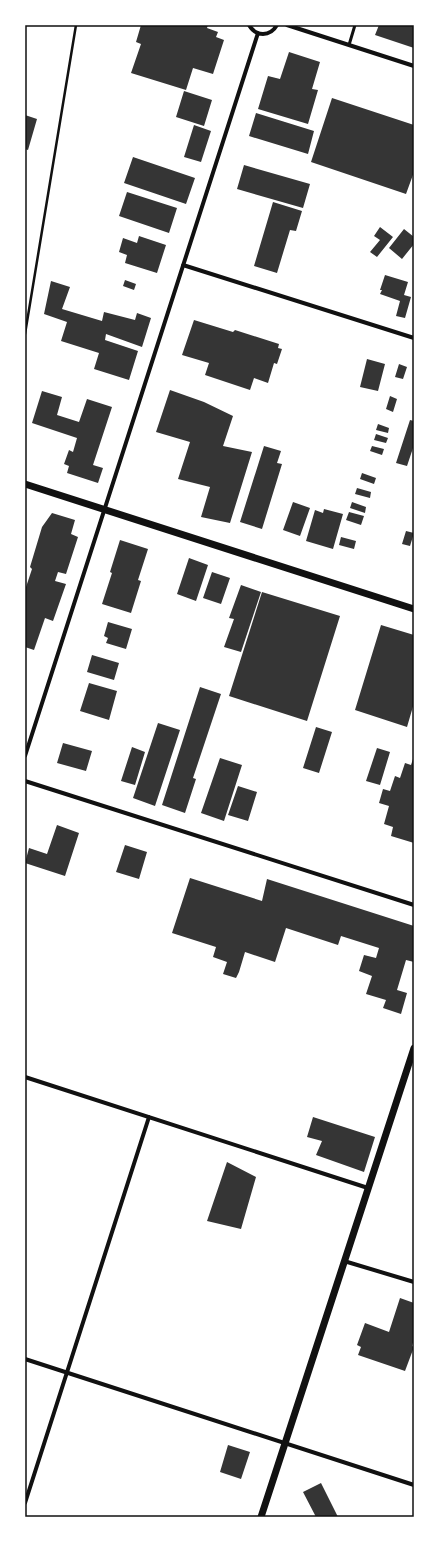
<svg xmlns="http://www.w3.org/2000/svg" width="439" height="1542" viewBox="0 0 439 1542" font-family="'DM Sans',sans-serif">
	<rect width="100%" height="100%" fill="#fff"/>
	<path fill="#353535" d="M141 25H208L207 28 218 32 216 37 224 40 213 74 193 68 186 90 131 73 141 44 136 42Z
		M379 25H414V48L375 35Z
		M289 52 320 62 312 89 318 90 308 124 258 109 268 76 280 79Z
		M184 91 212 100 204 126 176 117Z
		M332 98 414 125V172L406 194 311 162Z
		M256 113 314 131 308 154 249 136Z
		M25 115 37 119 28 150 25 149Z
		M194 125 211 131 201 162 184 157Z
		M133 157 195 178 186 204 124 183Z
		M244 165 310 184 303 208 237 189Z
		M127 192 177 208 169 233 119 216Z
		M273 202 302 211 296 231 290 230 277 273 254 266Z
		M380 227 393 237 377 257 370 252 380 240 374 236Z
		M404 229 414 237V244L402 259 389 248Z
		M139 236 166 245 157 273 125 263 127 255 119 252 123 238 137 243Z
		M385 275 408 282 404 295 411 297 405 318 396 316 400 301 380 294 382 290H380Z
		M125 280 136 284 134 290 123 286Z
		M51 281 70 287 62 309 102 321 104 312 135 320 137 313 151 318 142 347 106 334 105 340 138 351 129 380 94 369 99 353 61 341 67 322 44 314Z
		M194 320 233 332 235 330 279 344 278 348 282 349 277 364 274 363 268 383 254 378 250 390 205 375 209 363 182 355Z
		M367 359 385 364 378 391 360 387Z
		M399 364 407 367 403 379 395 377Z
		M170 390 204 402 233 416 223 446 252 452 230 523 201 517 210 487 178 479 190 442 156 432Z
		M42 391 62 397 57 415 79 422 87 399 112 407 93 465 103 468 98 483 67 473 69 466 64 464 69 450 73 452 77 438 32 423Z
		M390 396 397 399 393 412 386 409Z
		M410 420 414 421V445L407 466 396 463Z
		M378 424 389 428 388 433 376 430Z
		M376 434 388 438 386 443 374 440Z
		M264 446 281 451 277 463 282 464 262 529 240 522Z
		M372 446 384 449 382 455 370 451Z
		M362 473 376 478 374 484 360 479Z
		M357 488 371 492 370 498 355 494Z
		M293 502 310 508 300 536 283 530Z
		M352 502 366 507 365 513 350 508Z
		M324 509 343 514 333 549 306 541 315 510 323 513Z
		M349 512 364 516 361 525 346 520Z
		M52 513 75 520 71 534 78 537 66 574 58 572 55 581 66 584 53 621 45 618 34 650 25 647V590L32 569 30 567 42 527Z
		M406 531 414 533 410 546 402 544Z
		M341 537 356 541 354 549 339 545Z
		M120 540 148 549 138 580 141 581 131 613 102 604 112 573 110 572Z
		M189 558 208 565 196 601 177 594Z
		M212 572 230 578 221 604 203 598Z
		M241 585 261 592 241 652 224 647 234 619 229 618Z
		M262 592 340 616 307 721 229 696Z
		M108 622 132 629 126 649 106 643 108 638 104 636Z
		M381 625 414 635V703L407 727 355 710Z
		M92 655 119 663 114 680 87 672Z
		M89 683 117 691 109 720 80 711Z
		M200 687 221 694 193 778 196 779 185 813 162 805Z
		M158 723 180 730 155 806 133 798Z
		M316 727 332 732 319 773 303 768Z
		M63 743 92 751 86 771 57 763Z
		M132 747 145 752 135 785 121 781Z
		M377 748 390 752 380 785 366 781Z
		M414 756V843L391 836 393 827 384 824 389 806 379 803 383 789 390 791 395 776 400 778 405 763 411 765Z
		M220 758 242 765 224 821 201 813Z
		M238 786 257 792 248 821 228 815Z
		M57 825 79 833 65 876 25 863 29 848 47 854Z
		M125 845 147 852 139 879 116 872Z
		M190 878 262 901 267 879 414 926V962L406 960 397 990 407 993 401 1014 383 1008 386 1000 366 994 372 976 359 971 364 955 376 958 379 948 341 936 338 945 286 928 275 962 245 952 239 972 236 978 223 974 227 962 213 957 216 947 172 933Z
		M313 1117 375 1137 364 1172 316 1155 322 1141 307 1137Z
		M227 1162 256 1177 241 1229 207 1221Z
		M400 1298 414 1303V1339L412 1346 414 1347 405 1371 358 1355 361 1347 357 1345 365 1323 389 1332Z
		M228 1445 250 1452 241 1479 220 1472Z
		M321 1483 338 1517H316L303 1492Z"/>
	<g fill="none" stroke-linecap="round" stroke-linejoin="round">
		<path stroke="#111" stroke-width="2.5" d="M25 334 76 25"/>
		<path stroke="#111" stroke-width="3" d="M349 45 355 25"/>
		<path stroke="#111" stroke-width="4" d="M249 25C256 37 270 37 277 25
			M287 25 414 66
			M183 265 414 338
			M25 756 258 33
			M25 781 414 905
			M25 1077 368 1188
			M344 1261 414 1282
			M25 1359 414 1485
			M25 1503 149 1117"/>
		<path stroke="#111" stroke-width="7" d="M25 484 414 609
			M261 1517 414 1048"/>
	</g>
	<rect width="439" height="1542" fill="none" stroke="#ffffff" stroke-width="52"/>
	<rect x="26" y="26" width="387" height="1490" fill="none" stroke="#111" stroke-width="1.5"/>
</svg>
